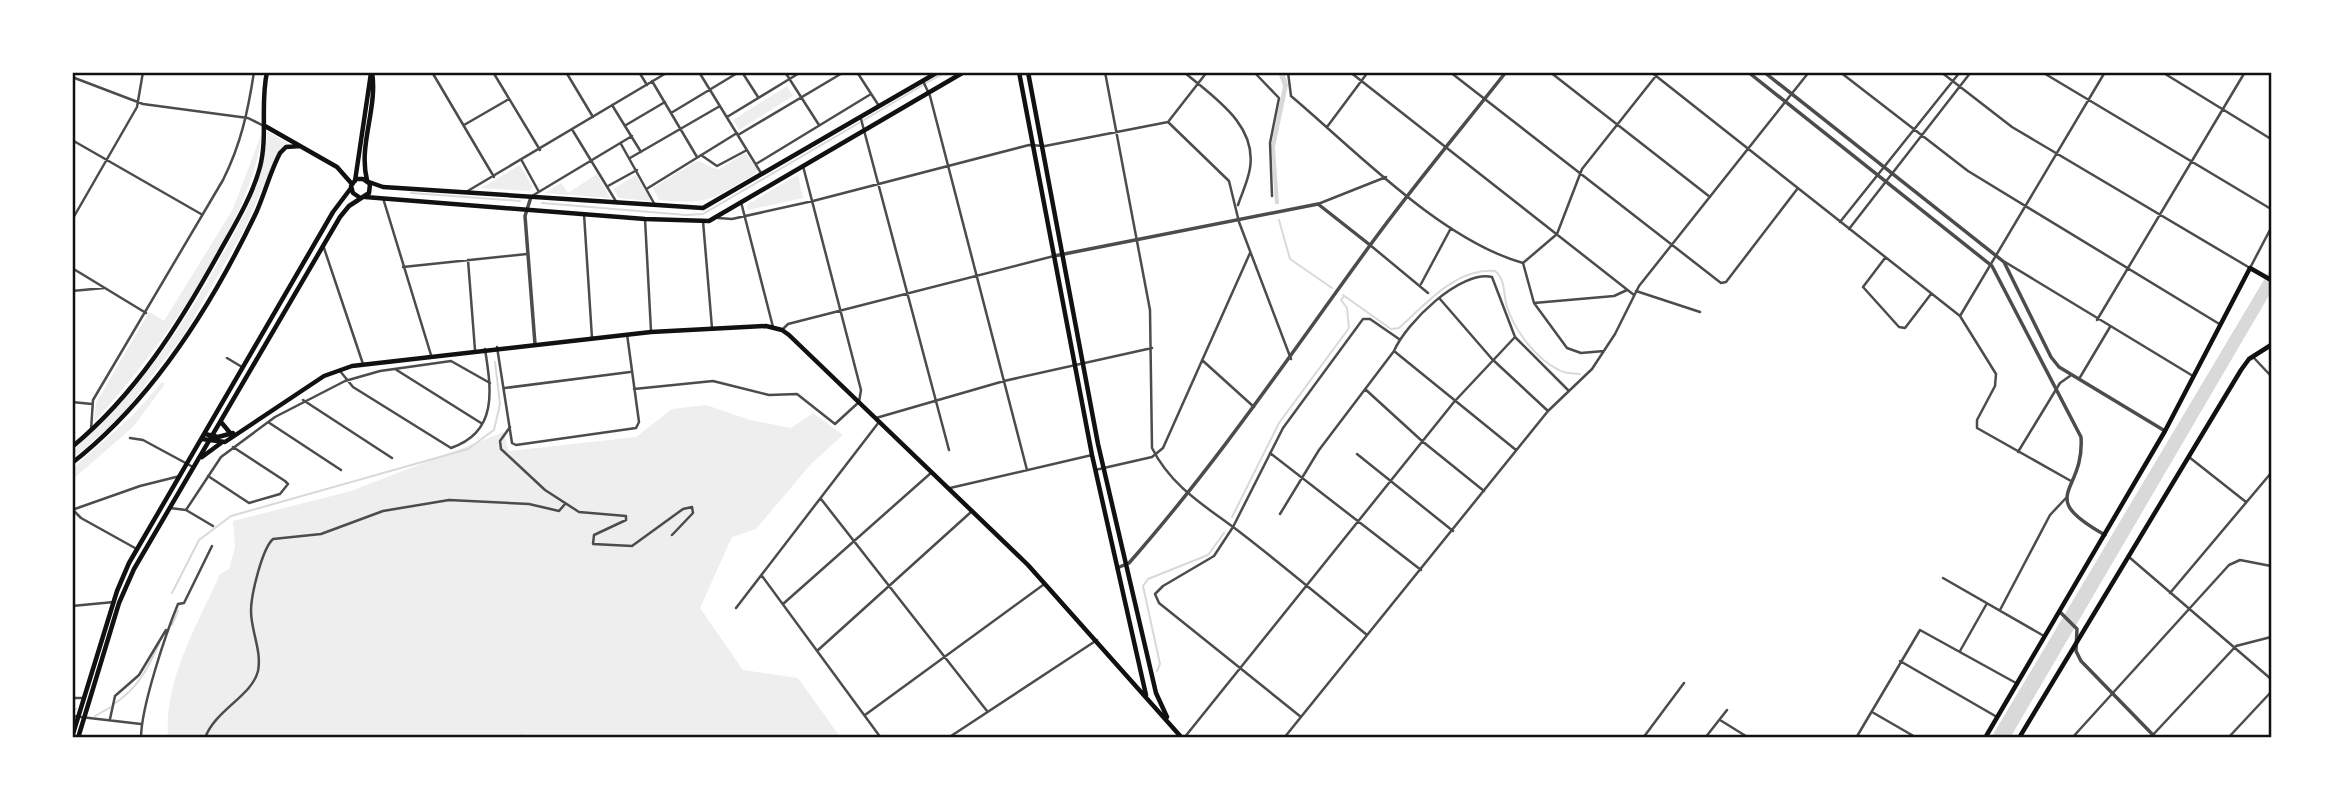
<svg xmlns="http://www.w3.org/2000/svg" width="2343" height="810" viewBox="0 0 2343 810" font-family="'Alegreya Sans',sans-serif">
	<rect width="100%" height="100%" fill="#fff"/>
	<path fill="#eee" d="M787 86 793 96 739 130 733 120Z
		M267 131 289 144 277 155 245 228 185 333 119 419 72 459V451C135 397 179 333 219 261 242 219 266 180 267 131Z
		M262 132C253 222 156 355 94 422L96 403 149 312 164 321 233 209Z
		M745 153 757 169 756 173C713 199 710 205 659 200L653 188 695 162 699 161 718 170Z
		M520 165 533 188 529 191 481 188Z
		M597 174 610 198 545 193 561 183 568 193Z
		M798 174 803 198 748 210 747 205Z
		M636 175 649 197 650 201 619 198 613 189Z
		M162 382 165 384 133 427 72 480V469L134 414Z
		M706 405 750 420 791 428 813 413 843 435 811 464 756 529 732 537 700 608 743 670 798 678 841 738H168C164 679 197 626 220 574L229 569 235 547 233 521 351 491 504 432 509 451 636 437 672 409Z"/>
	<path fill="#d9d9d9" d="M1278 72H1284L1288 85 1275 147 1279 204H1275L1271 146 1283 86Z
		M2271 268V292L2010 738H1991Z"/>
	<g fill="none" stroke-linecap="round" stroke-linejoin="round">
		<path stroke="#d9d9d9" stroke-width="2" d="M926 83 946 72
			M864 120 923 85
			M411 193 520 201
			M542 203 686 215 703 214 859 123
			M1279 220 1290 259 1332 288
			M1343 295 1391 329 1399 328C1426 304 1455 268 1495 271 1506 280 1503 294 1507 307 1515 331 1536 359 1559 370 1565 374 1573 373 1580 374
			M1232 517 1279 423 1349 328 1347 308 1341 300 1344 296
			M172 593 199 540 231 516 468 449 494 430 500 404 495 362
			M172 625 178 611
			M1157 671 1160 664 1143 586 1148 579 1208 555 1224 533
			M114 704C138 688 147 670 159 644
			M72 710 76 709
			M95 716 111 707"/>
		<path stroke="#4c4c4c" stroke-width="2.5" d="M432 72 494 177
			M493 72 540 150
			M566 72 593 117
			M639 72 647 85
			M699 72 761 173
			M742 72 758 97
			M785 72 819 125
			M857 72 879 106
			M1105 72 1150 310 1152 448C1172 488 1207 507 1241 533 1284 566 1325 601 1367 635
			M1184 72C1213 97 1257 124 1250 168 1248 181 1242 193 1238 205
			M1207 72 1168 122 1229 181 1239 222 1291 359
			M1254 72 1279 98 1270 143 1272 196
			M1288 72 1291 96C1355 150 1441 240 1523 263L1534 303 1567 348 1581 353 1604 351
			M1350 72 1634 295
			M1450 72 1721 283 1726 282 1798 188
			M1550 72 1710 197
			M1651 72 1960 316 1996 374 1995 386 1977 420V428L2071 481
			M1840 72 1968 171 2221 325
			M1941 72 2012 127 2250 268 2271 228
			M2042 72 2271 209
			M2162 72 2271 139
			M72 77 143 104 248 118 264 126
			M652 81 697 157
			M923 81 930 96 1027 470
			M612 105 641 152
			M671 113 739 72
			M727 117 801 72
			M861 119 949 450
			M464 125 509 99
			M626 125 665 102
			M1327 127 1368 72
			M573 131 617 203
			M738 135 844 72
			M72 140 201 214
			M621 144 655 205
			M701 155 717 166 747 150
			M630 158 720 106
			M522 161 539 192
			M756 164 871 94
			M608 186 637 170
			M648 188 737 133
			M466 192 668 72
			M532 196 632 136
			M383 198 431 355
			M741 202 773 327
			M1318 204 1386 177
			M584 214 592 338
			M718 218 732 219 813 201 1029 145 1045 146 1168 122
			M645 219 651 331
			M72 220 137 107 143 72
			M703 221 712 328
			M1840 222 1960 72
			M1849 229 1971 72
			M1370 245 1428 293
			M324 248 363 364
			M1885 258 1863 287 1899 327 1905 328 1931 294
			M468 260 475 350
			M2005 262 2193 376
			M1523 263 1557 234 1582 169 1659 72
			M403 267 527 254
			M72 268 146 313
			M1421 284 1451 228
			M72 291 104 288
			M1636 291 1700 312
			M1440 299 1492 359 1548 411
			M1534 303 1614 296 1627 290
			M1960 316 2105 72
			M2097 320 2245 72
			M782 330 788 324 1054 256
			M497 347 512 443 516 445 636 428 639 422 627 334
			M1394 351 1516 450
			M227 358 242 367
			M2254 358 2271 376
			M1202 360 1254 407
			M395 369 481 423
			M340 371 353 387 451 448C499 432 491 388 485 349
			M2079 379 2110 327
			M505 388 630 372
			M634 389 713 381 769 395 797 394 835 424 859 402 861 390 803 166
			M1365 389 1422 441 1484 491
			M303 400 392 458
			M72 402 92 404
			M876 418 1004 381 1152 348
			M268 422 341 470
			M510 427 500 441 501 449 545 490 579 512 626 516V520L594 535 593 544 632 546 683 509 692 507 693 513 672 535
			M91 430 93 400 223 180C241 144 248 111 254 72
			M130 438 143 440 193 467
			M2018 452 2060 383 2070 376
			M1270 453 1421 570
			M1357 454 1453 531
			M2189 457 2246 502
			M1095 470 1152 457 1163 448 1250 253
			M208 476 249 503 280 494 288 484 285 481 233 447
			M950 488 1092 455
			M821 499 987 711
			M170 508 186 510 213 526
			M72 510 140 486 180 476
			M73 510 81 518 135 548
			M186 510 221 457 275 417 345 381 380 371 451 361 490 383
			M1280 514 1319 450 1394 351C1406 323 1460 270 1492 277L1515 337 1569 391
			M2129 557 2271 679
			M762 576 881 738
			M1943 578 2044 636
			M2170 593 2271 473
			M783 604 932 472
			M72 606 114 602
			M736 608 879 422
			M2000 610 2050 515 2066 498
			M817 651 971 512
			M1960 651 1986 605
			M1900 661 1997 717
			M72 698H83
			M1872 712 1917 738
			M865 715 1043 585
			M72 716 141 724
			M1301 717 1159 603 1155 594 1163 586 1214 556 1233 527 1283 428 1363 319H1370L1399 339
			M110 719 115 696 139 675 166 630
			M1720 720 1749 738
			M521 736V738
			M141 738C141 707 166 633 178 604L184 603 212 546
			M205 738C215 710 252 696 258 671 262 651 251 631 251 611 251 595 262 549 273 539L321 534 383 511 449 500 529 504 559 511 565 504
			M948 738 1097 640
			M1184 738 1454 402 1515 337
			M1284 738 1548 411 1592 369 1615 334 1639 286 1809 72
			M1643 738 1684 683
			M1705 738 1727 710
			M1856 738 1920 630 2016 683
			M2072 738 2229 565 2240 560 2271 566
			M2150 738 2236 646 2271 637
			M2228 738 2271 692"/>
		<path stroke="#4c4c4c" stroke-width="3.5" d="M1748 72 1992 266 2081 437C2085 494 2034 495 2105 535
			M1764 72 2004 262 2051 357 2059 367 2165 431
			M531 197 525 216 535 344
			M1054 256 1318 204 1370 245
			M1117 568 1129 563C1218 462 1292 352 1371 244 1414 185 1461 129 1506 72
			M2060 612 2077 629 2076 651 2081 661 2156 738"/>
		<path stroke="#111" stroke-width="4.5" d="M1019 72 1092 455 1146 695
			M1028 72 1098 444 1156 693 1167 717
			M369 182 383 187 703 208 938 72
			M365 197 645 219 709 221 964 72
			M205 434 218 437 233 433
			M202 439 225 442 324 376 352 366 651 332 766 326 782 330 789 335 1028 565 1182 738
			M1985 738 2165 431 2250 268 2271 280
			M2019 738 2241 370 2249 359 2271 345"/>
		<path stroke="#111" stroke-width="4.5" d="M265 126 337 167 352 184
			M367 180C358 145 378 108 372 72
			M355 181 371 73
			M221 422 231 434
			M72 447C136 394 179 325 219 253 234 226 252 197 260 167 268 136 260 103 267 72
			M202 457 221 443
			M72 463C153 400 212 305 256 213 265 193 270 172 280 153L286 147 300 146
			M72 737 117 591 129 563 333 212 351 188
			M78 738 119 603 134 569 340 217 349 206 369 193 370 184 363 179H356L351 186 353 193 359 197"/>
	</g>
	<rect width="2343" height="810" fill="none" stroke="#ffffff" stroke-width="147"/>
	<rect x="74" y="74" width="2196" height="662" fill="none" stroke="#111" stroke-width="2.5"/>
</svg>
